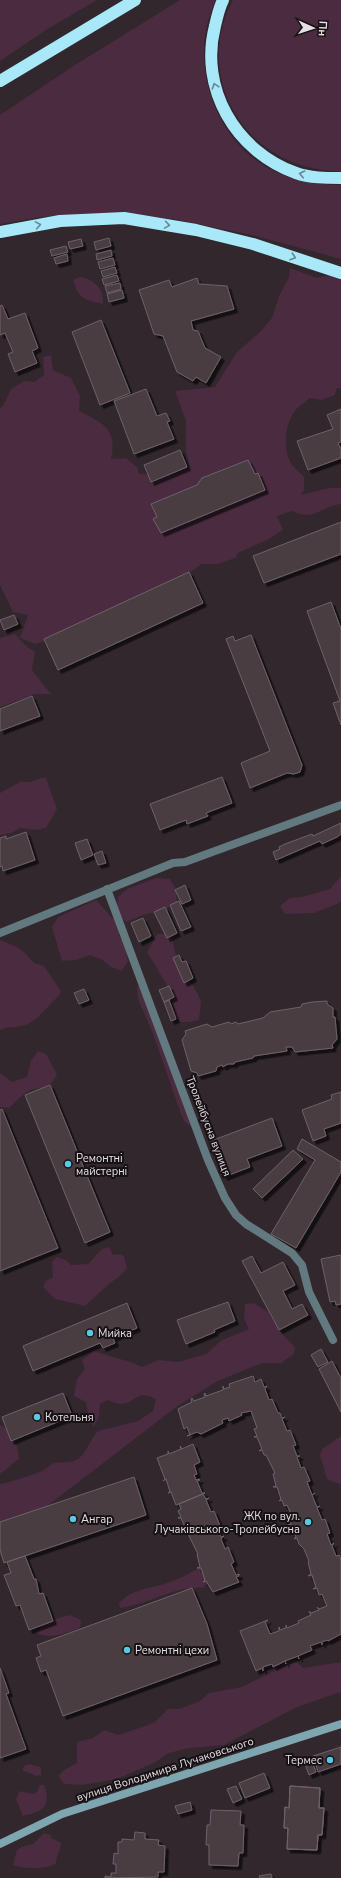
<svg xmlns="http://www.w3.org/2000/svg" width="341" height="1878" viewBox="0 0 341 1878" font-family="'Nunito Sans',sans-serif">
	<defs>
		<filter id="shadow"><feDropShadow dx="3.5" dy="3.5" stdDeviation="0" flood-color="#0009"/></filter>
	</defs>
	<rect width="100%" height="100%" fill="#31272d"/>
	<path fill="#4a2b3f" d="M0 0H97L46 30 0 61Z
		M180 0H216C187 58 213 139 270 169 292 180 317 185 341 185V259L256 236 173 219 99 213 41 217 0 224V115L75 65Z
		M233 0H341V171C250 172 190 81 233 0Z
		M290 268 317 278 332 274 341 277V388L336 389 335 395 322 400 309 398C305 404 300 404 296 410 284 424 282 451 293 466 296 470 301 473 304 477V490L301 495 329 488H341V504C319 507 315 522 292 511L277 516 283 530 269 539 238 553 235 558 218 564H202L183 577 57 637 35 644 20 638 28 615 13 612 0 585V408L3 406 11 389 24 381 34 382 44 375 43 357 51 355 53 370 71 378 80 396 79 411C103 423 118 429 111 459L126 458 138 468V473C158 478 172 477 190 467L186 452V421L175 391 215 387 237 352 260 332 272 318 279 296 289 277Z
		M79 277C93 278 105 289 103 304 85 301 78 298 73 280Z
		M15 634 26 646 35 652 32 670 51 694H35L0 707V638Z
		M41 778H46L57 809 46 828 36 830 20 828 12 833 0 835V793L20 782H31Z
		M341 876V901L337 904 314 913 285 914 280 906 290 898 302 897 330 889Z
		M156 878 170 879 175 887 177 902C167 910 159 911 147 914 140 915 133 920 126 922 118 914 116 908 118 897L127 889Z
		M96 900 117 923 119 936 125 944 128 962 122 971 111 967 101 959 90 955 76 960 62 961 52 927 58 917Z
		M157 934H165L172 938 177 960 186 979 194 987 201 1001 199 1020 190 1022H180L175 1015 170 990 147 952Z
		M0 940 15 946 25 953 34 963 44 966 61 991 59 996C49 1004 39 1019 28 1024 19 1029 8 1025 0 1030Z
		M143 984 196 1121 191 1126 185 1122 181 1114 152 1031 138 999 137 987Z
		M38 1051 46 1054 57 1074C48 1093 44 1085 29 1091 22 1094 15 1103 9 1108L0 1107V1073L12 1082 27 1077 31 1061Z
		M109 1247 113 1255 119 1254 124 1256 127 1268 121 1275 109 1284 85 1306 55 1299 43 1287 46 1281 53 1277 52 1263 56 1257 66 1260 71 1265 88 1264 102 1249Z
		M254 1303 268 1312 281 1333 295 1347 294 1354 281 1363H262L218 1381 179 1405 42 1510 10 1518 0 1523V1484C5 1484 39 1473 44 1470 47 1468 50 1464 54 1463 62 1461 70 1464 78 1459 87 1452 90 1440 98 1431L138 1421 153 1411 156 1399C134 1389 138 1403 120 1404 116 1404 111 1401 108 1400L100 1404 99 1417 94 1426 89 1421 86 1402 74 1396 77 1379 85 1369 82 1360 94 1351 133 1363 142 1367 159 1360 178 1362 206 1354 222 1340 249 1329 244 1319 245 1304Z
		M0 1425C13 1430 19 1447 19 1459L0 1474Z
		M341 1436V1485L327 1479 320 1455 322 1449Z
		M199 1568 205 1572 208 1583 203 1588C174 1586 148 1605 120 1608L119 1603C135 1587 148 1590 167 1583 179 1579 189 1574 199 1568Z
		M70 1615 81 1620 80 1628C66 1633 51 1640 36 1633 46 1621 56 1618 70 1615Z
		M295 1660 303 1668 341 1662V1692L297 1707 224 1745 190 1748 169 1753 154 1763 117 1779 82 1785 64 1784 58 1776 64 1770 77 1763V1742L93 1738 104 1730 118 1735 145 1726 155 1722 168 1709H179L200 1701 209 1693 242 1687Z
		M29 1764 41 1767V1775L36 1776 22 1770 24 1766Z
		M40 1785H44C52 1807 43 1811 23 1816L16 1799 20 1791 33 1794 37 1792Z
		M44 1833 51 1835V1838L61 1843C61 1851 56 1855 56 1863 49 1870 22 1869 13 1865L17 1850 22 1847 33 1844Z"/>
	<path fill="#483d43" stroke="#6e626a" filter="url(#shadow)" d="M109 238 111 246 96 250 94 242Z
		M81 239 83 246 70 249 68 242Z
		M66 246 68 252 52 256 50 250Z
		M111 250 112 256 97 260 96 254Z
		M67 254 68 261 56 264 54 258Z
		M113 258 115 265 100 269 98 262Z
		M115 267 117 273 103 277 101 271Z
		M117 275 119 281 104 285 102 279Z
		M197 278 199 284 227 286 234 309 191 321 193 330 198 331 205 348 221 357 206 383 196 377 193 381 177 372 163 336 154 334 139 290 169 280 172 287Z
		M120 283 121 289 107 293 105 286Z
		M122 290 124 298 109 302 107 294Z
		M2 305 8 319 25 313 38 348 32 351 37 363 15 372 8 354 13 352 5 333 0 335V306Z
		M101 320 130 393 100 405 72 332Z
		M146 389 157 416 166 413 170 421 167 422 174 439 134 454 114 401Z
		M341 409V442L338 443 341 449V458L308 470 297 441 333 429 327 415Z
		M180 450 187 467 151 482 144 465Z
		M248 460 255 474 258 473 265 490 161 533 153 519 157 517 151 504 197 485 202 478Z
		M341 522V554L264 583 253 556Z
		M189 572 203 603 58 670 44 639Z
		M331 602 341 629V725L333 703 340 701 307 611Z
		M14 615 18 624 4 630 0 620Z
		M251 635 302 765 300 772 294 774 287 773 250 788 241 763 270 751 226 639 233 636 235 641Z
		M32 696 40 716 0 731V709Z
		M222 777 232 803 206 813 208 816 187 824 186 820 160 830 150 804Z
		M341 823V834L337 837 322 844 320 841 276 860 273 852 280 849 279 847 285 844 312 834 313 836Z
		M26 832 35 860 3 871 2 866 0 867V838L6 836V839Z
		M87 839 93 855 81 860 75 843Z
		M102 851 106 863 98 865 94 854Z
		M185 885 191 900 182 904 175 890Z
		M179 901 191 927 181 931 170 905Z
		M165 907 177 933 167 938 154 912Z
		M143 918 151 936 139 942 131 923Z
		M179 955 182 962 186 961 193 978 184 983 173 958Z
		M169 986 174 997 164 1002 159 990Z
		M84 989 89 1000 79 1004 74 993Z
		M169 1000 176 1019 171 1021 164 1002Z
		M327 1001V1004L333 1008V1017H335L337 1039 332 1045 333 1048 295 1052 292 1047H286L287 1051 254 1056 253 1058 235 1062 234 1064H228L223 1067 222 1065 217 1067 216 1071 198 1076 197 1073 191 1071 182 1040 186 1034 185 1031 207 1024 212 1027 229 1022 231 1024 236 1022 238 1024 263 1018 270 1012 301 1007 302 1004 312 1002Z
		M50 1085 110 1232 85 1243 25 1095Z
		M341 1092V1123L324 1129 326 1136 313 1141 302 1110 332 1099 331 1095Z
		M2 1109 58 1248 0 1271V1110Z
		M272 1118 282 1146 247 1159 250 1167 224 1177 211 1141Z
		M302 1139 341 1162V1172L296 1248 271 1234 315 1160 297 1149Z
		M293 1150 303 1159 262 1198 253 1189Z
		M341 1255V1304L336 1305 335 1301 330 1302 321 1259Z
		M252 1256 261 1273 283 1262 295 1285 283 1291 292 1309 302 1304 308 1315 279 1330 242 1261Z
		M228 1302 235 1321 214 1330 215 1332 186 1344 177 1320Z
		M127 1303 137 1328 113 1338 115 1343 103 1348 100 1343 33 1371 23 1346Z
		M321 1349 328 1362 318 1367 311 1355Z
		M332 1361 341 1378V1412L319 1369Z
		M253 1376 255 1382 261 1379 264 1387 267 1386 265 1389 269 1400 272 1399 278 1413H280L282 1418 285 1417 282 1419 287 1431 290 1430 296 1445 293 1446 297 1456H300L297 1457 301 1468 304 1467 308 1476 310 1481 307 1482 312 1495 315 1493 312 1495 317 1507 320 1506 317 1508 322 1520 325 1519 330 1533 327 1534 331 1545 334 1543 332 1546 336 1556 339 1555 341 1559V1634L328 1641 327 1640 322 1642V1645L321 1642 310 1646 312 1650 298 1656 299 1659 298 1656 285 1661 286 1664 285 1661 273 1667 272 1664 263 1667V1671L262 1668 256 1671 240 1631 268 1620 265 1622 270 1634 279 1631V1627L280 1630 286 1628V1625L287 1628 299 1623 298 1621 311 1615 309 1611 311 1613 319 1610 317 1607 319 1609 327 1606 322 1594 319 1595 317 1588 313 1589 316 1587 312 1575 308 1576 311 1574 308 1562 309 1561 304 1549 299 1544 297 1538 294 1539 296 1537 292 1525H288L291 1524 289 1518 292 1516 287 1505 284 1506 282 1500 279 1501 281 1499 277 1487H273L276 1486 273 1474 275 1473 266 1455H264L262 1450 259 1451 262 1449 257 1437H254L257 1436 254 1429 257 1428 251 1411 241 1413 242 1415 229 1421 228 1418 222 1420 223 1423 201 1434 197 1432 187 1436 190 1435 187 1427 184 1429 178 1409 192 1402 191 1399 192 1398 194 1401 205 1397 204 1394 205 1393 206 1396 223 1390V1386L224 1389 230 1387 229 1384Z
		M63 1393 72 1416 11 1441 2 1417Z
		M193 1444 200 1462 194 1465 197 1474 194 1475 196 1480 199 1479 200 1480 197 1481 202 1493H205L176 1505 171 1492 168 1493 170 1492 166 1479 163 1481 165 1479 157 1458 168 1454V1451L169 1454 181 1449 180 1446 182 1449Z
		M134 1477 146 1515 4 1563 0 1550V1522Z
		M203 1494 206 1499 209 1498 206 1500 211 1512 214 1511 220 1526 217 1527 221 1537 224 1536 221 1539 225 1549 228 1547 234 1562 231 1564 236 1575 239 1574V1576L236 1577 239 1582 213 1592 206 1581 203 1582 205 1580 201 1568H197L200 1567 197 1554H198L186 1530 183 1532 186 1530 181 1518H178L181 1517 178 1511 181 1509 179 1504Z
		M25 1556 34 1579H36L39 1594 43 1593 53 1621 29 1630 20 1605 16 1606 4 1575 11 1573 7 1562Z
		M192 1588 207 1624 217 1660 63 1716 46 1670 41 1672 36 1658 41 1656 37 1645Z
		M0 1668 9 1693 6 1694 26 1749 0 1758Z
		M341 1747V1764L318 1772 313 1756Z
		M312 1761 316 1772 309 1775 305 1764Z
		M264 1773 270 1788 245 1798 239 1783Z
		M236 1786 242 1799 233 1803 227 1789Z
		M290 1786 320 1788 319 1808H324L322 1835H318L317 1850 287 1849 288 1828H284L285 1807 289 1808Z
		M290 1786 320 1788 319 1808H324L322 1835H318L317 1850 287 1849 288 1828H284L285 1807 289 1808Z
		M190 1802 192 1810 178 1814 175 1806Z
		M211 1810 241 1811 240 1825H244L243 1853H239L238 1866 209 1865V1845H206L207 1825H210Z
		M135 1832 145 1833V1839L159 1840 158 1845 165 1846 164 1872H158V1877L105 1878V1876L111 1877V1873H116V1864H113L114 1853 118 1854V1842H122V1839L134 1840Z
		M271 1874 272 1878H260L259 1876Z"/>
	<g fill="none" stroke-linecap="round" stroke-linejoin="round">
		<path stroke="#61797f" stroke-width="8" d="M107 889 208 1160 225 1198 236 1215 246 1224 292 1253 302 1265 309 1292 333 1340
			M0 933 173 863 185 862 341 805"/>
		<path stroke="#7ea6b0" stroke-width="8" d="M0 1844 62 1814 341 1724"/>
		<path stroke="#a9e8f8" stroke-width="12" d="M223 0C219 8 217 17 215 26 199 88 235 151 296 173 310 178 326 178 341 178
			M0 81 135 0
			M0 232 60 221 124 218 196 230 253 244 341 273"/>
	</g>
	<defs><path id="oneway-chevron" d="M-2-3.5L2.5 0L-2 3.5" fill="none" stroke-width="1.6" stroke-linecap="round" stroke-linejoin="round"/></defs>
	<g stroke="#678791">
		<use href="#oneway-chevron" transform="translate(215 86) rotate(-108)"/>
		<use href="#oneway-chevron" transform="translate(302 174) rotate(-168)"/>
		<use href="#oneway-chevron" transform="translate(38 225) rotate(-10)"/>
		<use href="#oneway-chevron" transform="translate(167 225) rotate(9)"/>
		<use href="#oneway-chevron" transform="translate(293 257) rotate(18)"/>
	</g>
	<g fill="#57c9e2" stroke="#161114" stroke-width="1.5">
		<circle cx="68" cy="1164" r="4"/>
		<circle cx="90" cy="1333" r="4"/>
		<circle cx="37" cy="1417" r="4"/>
		<circle cx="73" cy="1519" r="4"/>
		<circle cx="308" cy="1522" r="4"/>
		<circle cx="127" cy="1650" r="4"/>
		<circle cx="330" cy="1760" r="4"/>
	</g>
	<g text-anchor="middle" stroke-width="4" stroke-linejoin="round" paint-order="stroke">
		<g font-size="11" fill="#e6dfe3" stroke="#161114">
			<text transform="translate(209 1126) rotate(69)" y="4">Тролейбусна вулиця</text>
			<text transform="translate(165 1769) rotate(-18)" y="4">вулиця Володимира Лучаковського</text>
		</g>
		<g font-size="11" fill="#e6dfe3" stroke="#161114" text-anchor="start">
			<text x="76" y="1162">Ремонтні<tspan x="76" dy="13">майстерні</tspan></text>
			<text x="98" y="1337">Мийка</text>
			<text x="45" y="1421">Котельня</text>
			<text x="300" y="1520" text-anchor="end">ЖК по вул.<tspan x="300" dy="13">Лучаківського-Тролейбусна</tspan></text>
			<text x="81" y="1523">Ангар</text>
			<text x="135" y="1654">Ремонтні цехи</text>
			<text x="322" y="1764" text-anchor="end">Термес</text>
		</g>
	</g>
	<g transform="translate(313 28) rotate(93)" stroke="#161114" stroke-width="3" paint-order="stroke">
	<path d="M0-3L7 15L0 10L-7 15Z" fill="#e6dfe3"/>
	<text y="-6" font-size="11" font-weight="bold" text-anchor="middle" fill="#e6dfe3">Пн</text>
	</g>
</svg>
